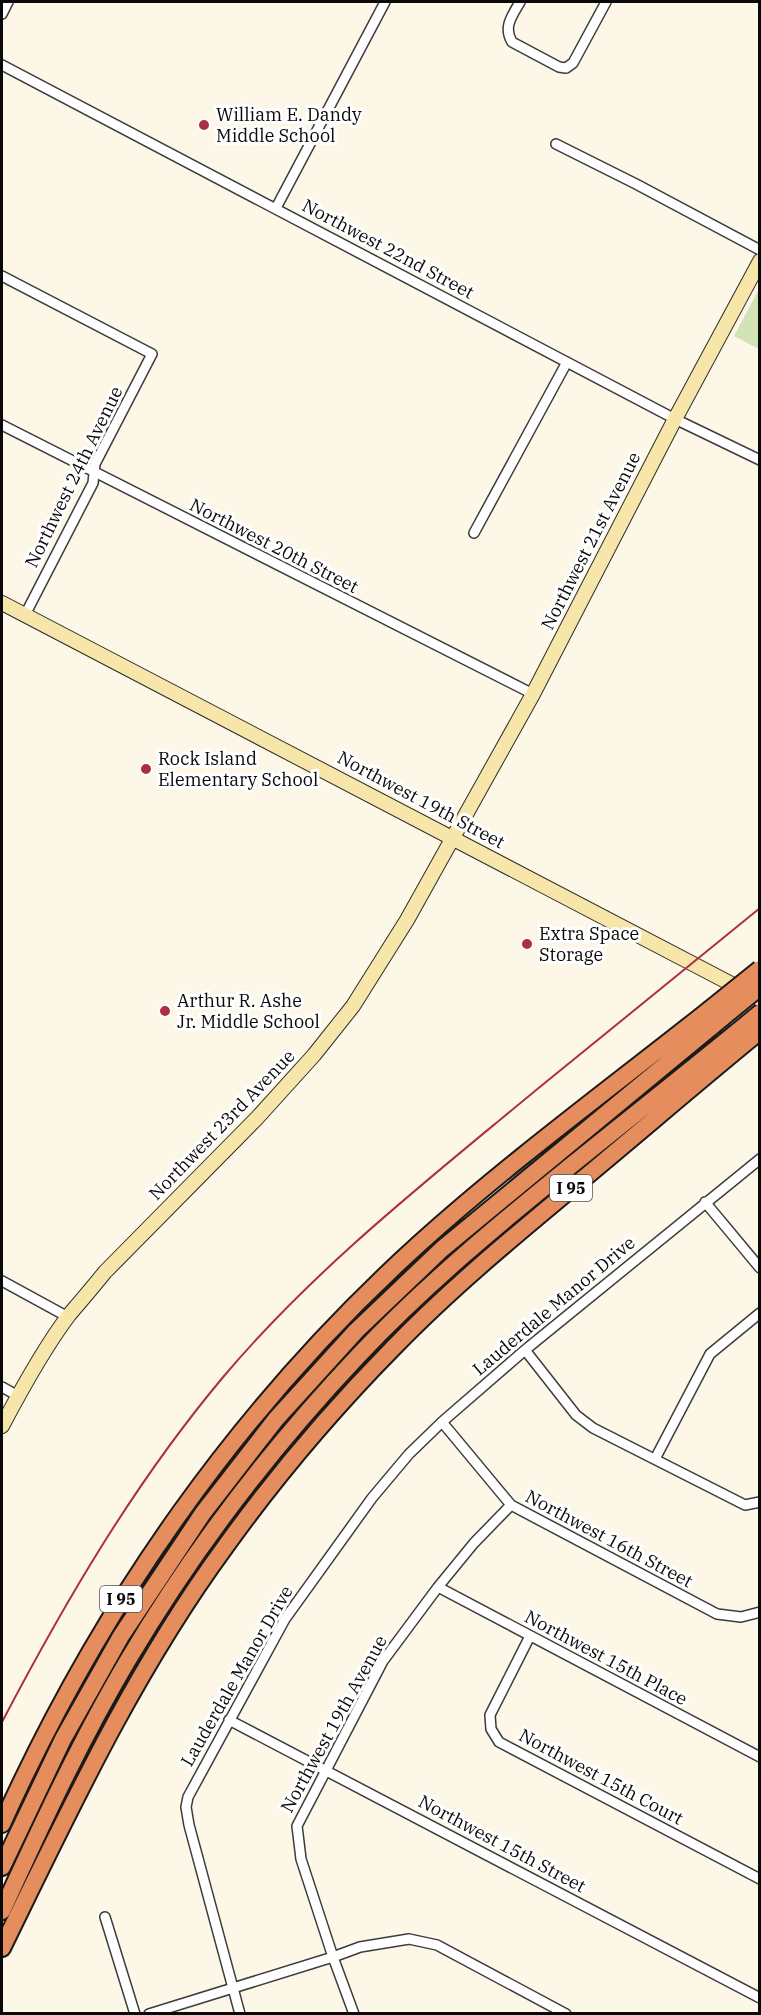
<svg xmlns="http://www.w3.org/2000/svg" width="761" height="2015" viewBox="0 0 761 2015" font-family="'IBM Plex Serif',serif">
	<rect width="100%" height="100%" fill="#fdf7e8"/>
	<path fill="#d2e3b6" d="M759 289V349L734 336Z"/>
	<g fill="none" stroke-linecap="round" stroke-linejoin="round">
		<g stroke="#3c3c3c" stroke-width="12">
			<path id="street" d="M520 2C512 16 503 27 512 42L559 67 566 68 573 63 606 2
				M2 14 8 2
				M2 65 675 419 760 460
				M556 144 636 184 760 250
				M276 208 385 2
				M2 276 152 354 95 464 93 483 25 615
				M2 425 533 694
				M474 533 567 362
				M705 1202 760 1268
				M2 1281 68 1317
				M525 1350 576 1415 593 1428 745 1505 760 1502
				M2 1387 18 1396
				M442 1422 511 1505 717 1614 741 1617 760 1612
				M655 1459 710 1354 760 1313
				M438 1587 760 1757
				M530 1636 490 1715 491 1729 499 1742 760 1879
				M229 1720 760 1998
				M105 1917 135 2014
				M149 2014 333 1957 360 1947 409 1939 437 1945 566 2014
				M240 2014 189 1825 186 1807 188 1797 285 1619 372 1498 409 1454 442 1422 525 1350 760 1159
				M354 2014 333 1957 301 1859 297 1826 383 1661 438 1587 474 1543 511 1505"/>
		</g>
		<g stroke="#2b2b2b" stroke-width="16">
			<path id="secondary" d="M2 603 760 999
				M2 1426C21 1390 44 1348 69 1315 81 1301 93 1287 105 1272L257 1118 314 1055 353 1006 407 920 533 694 675 419 760 261"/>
		</g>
		<g stroke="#1a1a1a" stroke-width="20">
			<path id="highway" d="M2 1824C101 1604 240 1406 419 1244 511 1161 612 1087 709 1010
				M2 1867 63 1739 121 1636 203 1513 276 1419 356 1331 442 1249 722 1018
				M2 1911C41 1826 80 1741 128 1660 193 1550 271 1448 359 1355 425 1285 499 1224 573 1164 635 1114 698 1064 760 1013
				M2 1948C69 1811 134 1671 225 1547 276 1476 332 1410 393 1348 452 1287 518 1233 583 1179 642 1130 700 1080 760 1031"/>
		</g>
		<use href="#street" stroke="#fff" stroke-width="9"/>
		<use href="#secondary" stroke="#f7e6a9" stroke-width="14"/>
		<use href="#highway" stroke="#e68d5d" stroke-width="16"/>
		<path stroke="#ab3043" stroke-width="2" d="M2 1722C66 1600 135 1482 224 1376 306 1279 404 1199 501 1119 587 1048 674 978 760 908"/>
		<g stroke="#1a1a1a" stroke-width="20" stroke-linecap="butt">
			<path id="highway-bridge" d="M709 1010 760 969
				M722 1018 760 987"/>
		</g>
		<use href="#highway-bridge" stroke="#e68d5d" stroke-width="16"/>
	</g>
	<g fill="#ab3043" stroke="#fff" stroke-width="2">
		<circle cx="204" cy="125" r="6"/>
		<circle cx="146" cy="769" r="6"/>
		<circle cx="527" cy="944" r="6"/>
		<circle cx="165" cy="1011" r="6"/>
	</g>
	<g text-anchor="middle" stroke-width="6" stroke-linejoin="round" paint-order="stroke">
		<g fill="#fff" stroke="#535353" stroke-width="1.5">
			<rect x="550" y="1175" width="42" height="26" rx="4.5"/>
			<rect x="100" y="1586" width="42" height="26" rx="4.5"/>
		</g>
		<g font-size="16" font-weight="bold" fill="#090909">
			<text x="571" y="1194">I 95</text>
			<text x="121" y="1605">I 95</text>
		</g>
		<g font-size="18" fill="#090909" stroke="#fff" text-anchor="start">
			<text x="216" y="121">William E. Dandy<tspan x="216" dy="21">Middle School</tspan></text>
			<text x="158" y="765">Rock Island<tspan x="158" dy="21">Elementary School</tspan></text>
			<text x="539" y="940">Extra Space<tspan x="539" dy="21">Storage</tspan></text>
			<text x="177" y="1007">Arthur R. Ashe<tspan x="177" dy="21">Jr. Middle School</tspan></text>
		</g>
		<g font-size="18" fill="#090909" stroke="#fff">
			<text transform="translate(388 249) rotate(28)" y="6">Northwest 22nd Street</text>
			<text transform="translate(74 477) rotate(-64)" y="6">Northwest 24th Avenue</text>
			<text transform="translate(591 541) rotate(-63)" y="6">Northwest 21st Avenue</text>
			<text transform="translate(274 546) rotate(27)" y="6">Northwest 20th Street</text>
			<text transform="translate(421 800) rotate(28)" y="6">Northwest 19th Street</text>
			<text transform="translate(222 1125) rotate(-46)" y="6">Northwest 23rd Avenue</text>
			<text transform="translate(554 1306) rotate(-40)" y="6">Lauderdale Manor Drive</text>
			<text transform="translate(609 1539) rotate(28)" y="6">Northwest 16th Street</text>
			<text transform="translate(606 1658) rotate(28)" y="6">Northwest 15th Place</text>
			<text transform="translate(237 1676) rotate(-60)" y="6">Lauderdale Manor Drive</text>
			<text transform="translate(334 1724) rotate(-61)" y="6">Northwest 19th Avenue</text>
			<text transform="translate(601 1777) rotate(28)" y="6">Northwest 15th Court</text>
			<text transform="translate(502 1844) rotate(28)" y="6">Northwest 15th Street</text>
		</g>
	</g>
	<rect width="761" height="2015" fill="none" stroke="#090909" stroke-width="6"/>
</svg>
